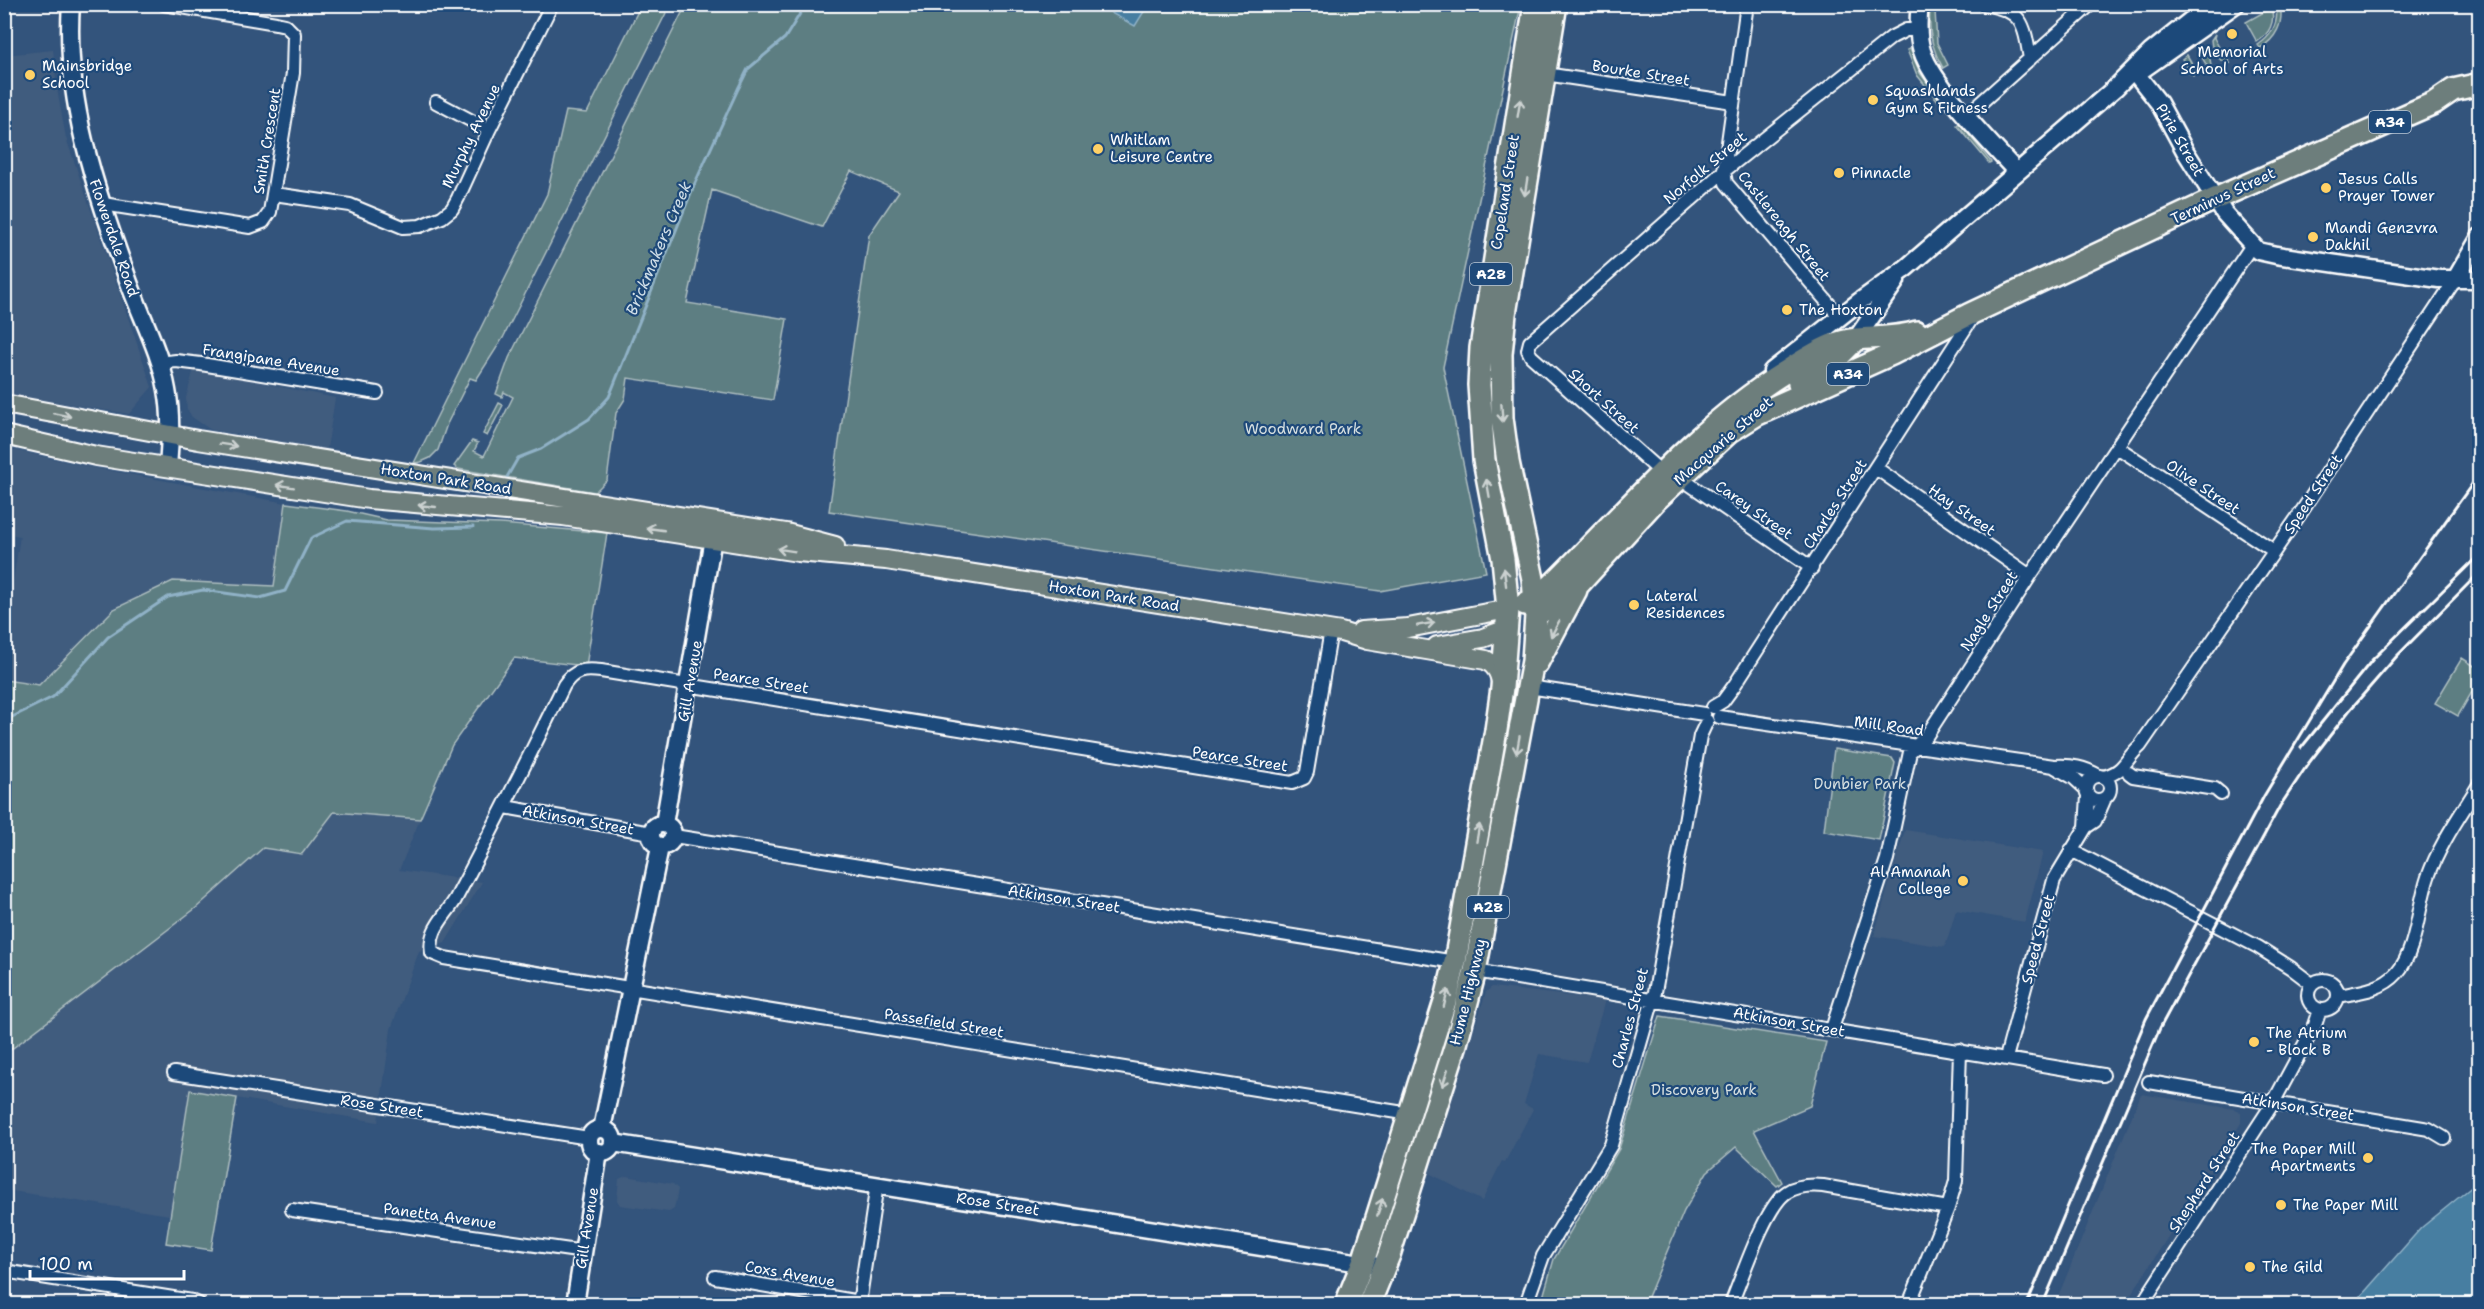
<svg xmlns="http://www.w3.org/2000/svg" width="2484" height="1309" viewBox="0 0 2484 1309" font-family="'Shantell Sans',sans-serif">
	<rect width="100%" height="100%" fill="#33547c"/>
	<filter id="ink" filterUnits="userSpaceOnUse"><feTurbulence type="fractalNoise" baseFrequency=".0167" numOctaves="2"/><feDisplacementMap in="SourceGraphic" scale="12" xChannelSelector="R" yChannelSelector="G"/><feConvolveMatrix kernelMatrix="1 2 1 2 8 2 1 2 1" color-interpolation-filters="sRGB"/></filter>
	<g filter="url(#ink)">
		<path fill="#415c7e" d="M53 50 58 95 66 138 152 387 129 414 5 394V55Z
			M194 369 335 398 327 449 211 430 192 417 187 409 186 398Z
			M6 448 85 466 286 503 274 586 173 581 114 609 39 685 5 680V635L20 536 5 533Z
			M334 812 420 819 399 870 482 882 445 943 419 951 391 1029 378 1122 190 1090 170 1215 5 1190 4 1053 263 847 302 854Z
			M1905 830 2043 852 2025 922 1956 910 1945 947 1874 936Z
			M1492 987 1605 1000 1587 1062 1539 1054 1524 1104 1533 1109 1505 1162 1502 1161 1482 1201 1429 1173 1486 992Z
			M2141 1094 2234 1109 2241 1112V1123L2125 1304H2055Z
			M626 1176 673 1184 678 1189 674 1209 669 1212 620 1205 617 1200 619 1179Z"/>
		<path fill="#5d7e82" stroke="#aebec0" stroke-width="1.5" d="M641 5H670L503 338 476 380 470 378 447 424 438 450 430 458 421 462 414 463 547 194 566 111 587 113Z
			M686 5H1521L1443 367 1486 572 1380 591 829 511 869 235 899 191 851 171 822 227 712 190 687 303 787 319 773 400 628 378 625 399 616 413 607 480 595 492 458 469 454 466 472 441 478 443 474 451 484 456 513 397 504 392 502 397 496 394 509 358Z
			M2276 5H2280C2284 23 2276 39 2260 48L2258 45C2273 35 2279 22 2276 5Z
			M2271 8C2276 22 2269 34 2257 42L2246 22Z
			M1930 10 1935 11 1937 43 1948 65 1943 68C1932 50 1928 32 1930 10Z
			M2215 34 2214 38 2225 58 2227 57 2230 63C2217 61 2212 53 2211 40Z
			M1910 49 1920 73 1940 99 1938 101 1917 75 1907 50Z
			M2204 51 2210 58 2211 67 2193 76 2183 69 2187 66 2182 59 2187 55 2197 72 2207 66 2200 54Z
			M1959 123 1991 162 1989 163 1957 125Z
			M499 403 503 405 487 436 483 434Z
			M286 503 347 511 387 520 501 524 607 533 586 666 514 658 452 745 420 819 334 812 302 854 263 848 196 908 5 1054V680L39 685 114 609 173 581 274 586Z
			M2462 658 2479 669V680L2458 716 2435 703Z
			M1834 749 1892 758 1895 763 1879 840 1824 831Z
			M1660 1016 1826 1042 1810 1106 1754 1130 1782 1182 1777 1186 1736 1147 1707 1172 1684 1211 1645 1304H1541L1554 1259 1619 1149Z
			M190 1090 237 1098 211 1250 166 1243Z"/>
		<path fill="#467ea1" stroke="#90b2c7" stroke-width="1.5" d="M1115 5V4L1148 5 1135 26 1111 13Z
			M2479 1181V1291L2466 1304H2354L2421 1228Z"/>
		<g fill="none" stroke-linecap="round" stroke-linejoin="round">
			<path stroke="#90b2c7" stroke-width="3" d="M507 477 518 458 541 449 589 419 609 397 695 183 738 89 748 69 785 38 806 4
				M4 721 53 697 108 637 168 597 203 590 260 598 285 591 311 538 347 521 434 528 473 527"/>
			<g stroke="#fff" stroke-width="16">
				<path id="street" d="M1747 4 1724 171 1726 183 1840 317
					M1983 4C2022 10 2024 22 2030 59
					M1545 74 1733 102
					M436 102 489 130
					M1967 115 2091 4
					M274 194 350 205 403 227 420 226 442 217 452 209 458 198 489 130 552 4
					M103 204 250 227 263 222 270 212 293 73 294 34 285 25 276 23 164 4
					M160 363 176 361 201 364 377 393
					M2117 447 2274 551
					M1876 468 2030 576
					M1662 473 1531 356 1528 350 1530 342 1724 171 1892 37 1906 30H1918
					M1679 477 1812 568
					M1331 630 1307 772 1304 778 1292 783 601 671C583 669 574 670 564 685 529 757 493 829 455 900 444 918 428 930 432 953L444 958 1410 1114
					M1529 687 1704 714
					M1713 707 1723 701 1734 686 1974 315
					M1719 717 2054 766C2072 765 2084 767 2099 776
					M2055 767 2074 778 2086 789
					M2129 773 2133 776 2215 789 2221 794
					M2086 788a12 12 0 1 1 24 0a12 12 0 1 1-24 0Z
					M2103 777C2125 772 2125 759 2140 746L2302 511 2455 280
					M505 807 651 833
					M2086 827 2088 796
					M674 836 1455 962
					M2071 850 2258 947 2291 968 2312 984
					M1475 971 2103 1075
					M2308 995a15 15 0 1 1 30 0a15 15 0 1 1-30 0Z
					M2338 996C2359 992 2382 990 2397 973 2417 950 2418 906 2428 877 2440 843 2462 813 2480 783
					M1832 1029 1887 859 1910 752 1927 735 2030 576 2252 245
					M2006 1058 2054 880 2086 827 2095 821 2105 798
					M174 1073 589 1138
					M2149 1082 2429 1129 2444 1138
					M292 1210 584 1252
					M4 1271 192 1301 199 1304
					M715 1277 860 1302
					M859 1304 877 1184
					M1526 1304 1543 1256 1611 1145 1655 992 1700 736 1707 721
					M1731 1304C1742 1278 1765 1206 1787 1192 1798 1185 1811 1185 1823 1186L1948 1208
					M1909 1304 1948 1208 1956 1181 1960 1050
					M2142 1304 2273 1103 2315 1025 2320 1010"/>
			</g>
			<g stroke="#fff" stroke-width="21">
				<path id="secondary" d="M71 4C64 99 95 187 126 274 139 313 160 350 167 390 172 416 170 441 168 467
					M1920 4C1918 20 1917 36 1922 51 1932 84 1992 145 2017 172
					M2133 70 2159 103 2185 151 2224 213 2258 251 2276 255 2439 279H2480
					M2139 72 2236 4
					M2455 280 2480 237
					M1856 339 1896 281
					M1772 371 1860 301 1906 268 2115 88 2151 52 2211 4
					M651 835a11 11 0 1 1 22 0a11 11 0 1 1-22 0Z
					M664 824 713 538
					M602 1129 660 847
					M589 1141a12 12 0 1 1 24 0a12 12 0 1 1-24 0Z
					M613 1143 1373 1265
					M575 1304 599 1152"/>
			</g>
			<g stroke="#fff" stroke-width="22">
				<path id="primary" d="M4 404 198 440 786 533 835 546
					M4 435 96 456 369 499 563 516 798 552 886 560 1341 632 1367 640 1486 660C1497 666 1500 674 1502 687
					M1361 631 1408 628 1508 609
					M1437 646 1483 638 1507 629"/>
			</g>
			<g stroke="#fff" stroke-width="26">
				<path id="highway" d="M1799 384 1829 366 1856 339
					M1729 432 1756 415 1892 354 1968 315 2215 199 2434 103 2453 90 2480 84
					M1525 604 1546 591C1623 516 1693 429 1785 372 1800 362 1815 352 1832 345 1860 334 1889 341 1917 332
					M1537 615 1579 584 1655 501 1738 424
					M1537 663 1576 590
					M1346 1304 1363 1262 1447 995 1455 962 1496 730 1502 688 1508 609 1503 559 1484 460 1479 385 1481 348 1535 4
					M1369 1304 1389 1255 1456 1044 1475 971 1533 661 1536 615 1533 579 1508 462 1502 418 1501 354 1505 314 1556 4"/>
			</g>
			<use href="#street" stroke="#1f4a7a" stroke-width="12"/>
			<use href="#secondary" stroke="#1f4a7a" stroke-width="16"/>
			<use href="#primary" stroke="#6d7e7c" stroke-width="18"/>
			<use href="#highway" stroke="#6d7e7c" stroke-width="21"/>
			<path stroke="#fff" stroke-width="3" d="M2301 748 2373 659 2480 554
				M2027 1304 2146 1019 2264 796 2343 665 2480 473
				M2043 1304 2160 1028 2280 806 2308 764 2349 711 2397 656 2480 572"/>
		</g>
		<defs><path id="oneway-shaft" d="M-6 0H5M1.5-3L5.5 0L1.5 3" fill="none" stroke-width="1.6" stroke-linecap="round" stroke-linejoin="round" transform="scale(1.5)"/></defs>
		<g stroke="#ccd2d1">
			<use href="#oneway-shaft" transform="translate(1519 108) rotate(-81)"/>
			<use href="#oneway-shaft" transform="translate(1526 187) rotate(99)"/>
			<use href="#oneway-shaft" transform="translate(1502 413) rotate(86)"/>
			<use href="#oneway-shaft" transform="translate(62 415) rotate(11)"/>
			<use href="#oneway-shaft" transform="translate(228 445) rotate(9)"/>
			<use href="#oneway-shaft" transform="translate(285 486) rotate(-171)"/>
			<use href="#oneway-shaft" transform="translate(1488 488) rotate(-100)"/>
			<use href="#oneway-shaft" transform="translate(427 506) rotate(-174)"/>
			<use href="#oneway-shaft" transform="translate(655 529) rotate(-172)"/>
			<use href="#oneway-shaft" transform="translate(786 550) rotate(-171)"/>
			<use href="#oneway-shaft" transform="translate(1505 577) rotate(-97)"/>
			<use href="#oneway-shaft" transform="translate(1426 624) rotate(-10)"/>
			<use href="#oneway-shaft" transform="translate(1555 629) rotate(118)"/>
			<use href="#oneway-shaft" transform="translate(1518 745) rotate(100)"/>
			<use href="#oneway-shaft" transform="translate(1478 833) rotate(-80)"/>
			<use href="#oneway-shaft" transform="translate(1446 998) rotate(-76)"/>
			<use href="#oneway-shaft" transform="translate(1445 1078) rotate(108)"/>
			<use href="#oneway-shaft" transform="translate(1380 1207) rotate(-72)"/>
		</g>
	</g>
	<g fill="#ffd166" stroke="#1f4a7a" stroke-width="2">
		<circle cx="2232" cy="34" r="6"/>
		<circle cx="30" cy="75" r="6"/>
		<circle cx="1873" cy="100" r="6"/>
		<circle cx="1098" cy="149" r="6"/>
		<circle cx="1839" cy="173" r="6"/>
		<circle cx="2326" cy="188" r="6"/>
		<circle cx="2313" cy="237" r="6"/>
		<circle cx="1787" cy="310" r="6"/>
		<circle cx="1634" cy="605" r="6"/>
		<circle cx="1963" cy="881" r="6"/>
		<circle cx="2254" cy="1042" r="6"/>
		<circle cx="2368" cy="1158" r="6"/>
		<circle cx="2281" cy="1205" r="6"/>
		<circle cx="2250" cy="1267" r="6"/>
	</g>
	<g text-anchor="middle" stroke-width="4.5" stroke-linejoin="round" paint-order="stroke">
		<g fill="#1f4a7a" stroke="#bcc9d7" stroke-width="1.5">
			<rect x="2369" y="111" width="42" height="22" rx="4.5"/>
			<rect x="1470" y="263" width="42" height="22" rx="4.5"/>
			<rect x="1827" y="363" width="42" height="22" rx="4.5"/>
			<rect x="1467" y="896" width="42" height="22" rx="4.5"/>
		</g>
		<g font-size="14" font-weight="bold" fill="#fff">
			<text x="2390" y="127">A34</text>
			<text x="1491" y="279">A28</text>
			<text x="1848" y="379">A34</text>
			<text x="1488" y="912">A28</text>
		</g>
		<g font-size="15" fill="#fff" stroke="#1f4a7a" text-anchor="start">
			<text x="2232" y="57" text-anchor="middle">Memorial<tspan x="2232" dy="17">School of Arts</tspan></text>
			<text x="42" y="71">Mainsbridge<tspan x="42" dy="17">School</tspan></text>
			<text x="1885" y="96">Squashlands<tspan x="1885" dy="17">Gym &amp; Fitness</tspan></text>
			<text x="1110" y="145">Whitlam<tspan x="1110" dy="17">Leisure Centre</tspan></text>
			<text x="1851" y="178">Pinnacle</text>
			<text x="2338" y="184">Jesus Calls<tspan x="2338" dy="17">Prayer Tower</tspan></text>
			<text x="2325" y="233">Mandi Genzvra<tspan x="2325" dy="17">Dakhil</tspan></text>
			<text x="1799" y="315">The Hoxton</text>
			<text x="1646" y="601">Lateral<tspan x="1646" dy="17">Residences</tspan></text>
			<text x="1951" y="877" text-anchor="end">Al Amanah<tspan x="1951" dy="17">College</tspan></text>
			<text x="2266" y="1038">The Atrium<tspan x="2266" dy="17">- Block B</tspan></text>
			<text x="2356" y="1154" text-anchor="end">The Paper Mill<tspan x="2356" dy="17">Apartments</tspan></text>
			<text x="2293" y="1210">The Paper Mill</text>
			<text x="2262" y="1272">The Gild</text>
		</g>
		<g font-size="15" fill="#fff" stroke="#1f4a7a">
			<text transform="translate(1641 73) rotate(9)" y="5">Bourke Street</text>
			<text transform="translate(471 136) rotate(-64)" y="5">Murphy Avenue</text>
			<text transform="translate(2180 140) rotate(60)" y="5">Pirie Street</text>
			<text transform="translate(267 141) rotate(-81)" y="5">Smith Crescent</text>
			<text transform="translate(1705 168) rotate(-40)" y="5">Norfolk Street</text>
			<text transform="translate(1505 192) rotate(-81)" y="5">Copeland Street</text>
			<text transform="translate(2223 196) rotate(-25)" y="5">Terminus Street</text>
			<text transform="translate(1784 226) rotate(51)" y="5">Castlereagh Street</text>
			<text transform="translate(114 238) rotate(71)" y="5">Flowerdale Road</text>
			<text transform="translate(271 360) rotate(9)" y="5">Frangipane Avenue</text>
			<text transform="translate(1604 401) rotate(42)" y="5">Short Street</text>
			<text transform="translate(1723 441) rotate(-41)" y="5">Macquarie Street</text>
			<text transform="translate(446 479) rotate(9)" y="5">Hoxton Park Road</text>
			<text transform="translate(2203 487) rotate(34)" y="5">Olive Street</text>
			<text transform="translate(2313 494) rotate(-56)" y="5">Speed Street</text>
			<text transform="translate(1835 504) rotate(-57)" y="5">Charles Street</text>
			<text transform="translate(1754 510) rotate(35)" y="5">Carey Street</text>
			<text transform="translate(1962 510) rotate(35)" y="5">Hay Street</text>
			<text transform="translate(1114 596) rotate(9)" y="5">Hoxton Park Road</text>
			<text transform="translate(1989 611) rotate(-57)" y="5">Nagle Street</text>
			<text transform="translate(690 681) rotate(-80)" y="5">Gill Avenue</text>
			<text transform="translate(761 681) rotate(9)" y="5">Pearce Street</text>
			<text transform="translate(1889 726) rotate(8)" y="5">Mill Road</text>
			<text transform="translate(1240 759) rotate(9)" y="5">Pearce Street</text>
			<text transform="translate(578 820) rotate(10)" y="5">Atkinson Street</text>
			<text transform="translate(1064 899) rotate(9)" y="5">Atkinson Street</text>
			<text transform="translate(2038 939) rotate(-75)" y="5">Speed Street</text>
			<text transform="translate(1468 992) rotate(-76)" y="5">Hume Highway</text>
			<text transform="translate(1630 1018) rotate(-75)" y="5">Charles Street</text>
			<text transform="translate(1789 1022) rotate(10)" y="5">Atkinson Street</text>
			<text transform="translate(944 1023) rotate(9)" y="5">Passefield Street</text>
			<text transform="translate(382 1106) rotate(9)" y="5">Rose Street</text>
			<text transform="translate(2298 1107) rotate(9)" y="5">Atkinson Street</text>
			<text transform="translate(2204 1182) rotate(-57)" y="5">Shepherd Street</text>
			<text transform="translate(998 1204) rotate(9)" y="5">Rose Street</text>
			<text transform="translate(440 1216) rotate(8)" y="5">Panetta Avenue</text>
			<text transform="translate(587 1228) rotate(-81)" y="5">Gill Avenue</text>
			<text transform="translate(790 1274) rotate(10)" y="5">Coxs Avenue</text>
		</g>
		<g font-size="15" fill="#d6dfe0" stroke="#1f4a7a">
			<text x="1303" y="434">Woodward Park</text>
			<text x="1860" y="789">Dunbier Park</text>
			<text x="1704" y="1095">Discovery Park</text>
		</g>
		<g font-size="16" font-style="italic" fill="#d1dfe8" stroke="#1f4a7a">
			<text transform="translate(658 248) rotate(-67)" y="6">Brickmakers Creek</text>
		</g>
	</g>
	<rect width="2484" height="1309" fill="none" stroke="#1f4a7a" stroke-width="24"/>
	<rect x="12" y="12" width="2460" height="1285" fill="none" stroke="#fff" stroke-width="2" filter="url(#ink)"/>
	<path d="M30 1270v9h154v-9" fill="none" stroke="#ffffff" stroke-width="3"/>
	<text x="39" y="1270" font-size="18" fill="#ffffff" stroke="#1f4a7a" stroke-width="4.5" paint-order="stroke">100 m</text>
</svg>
